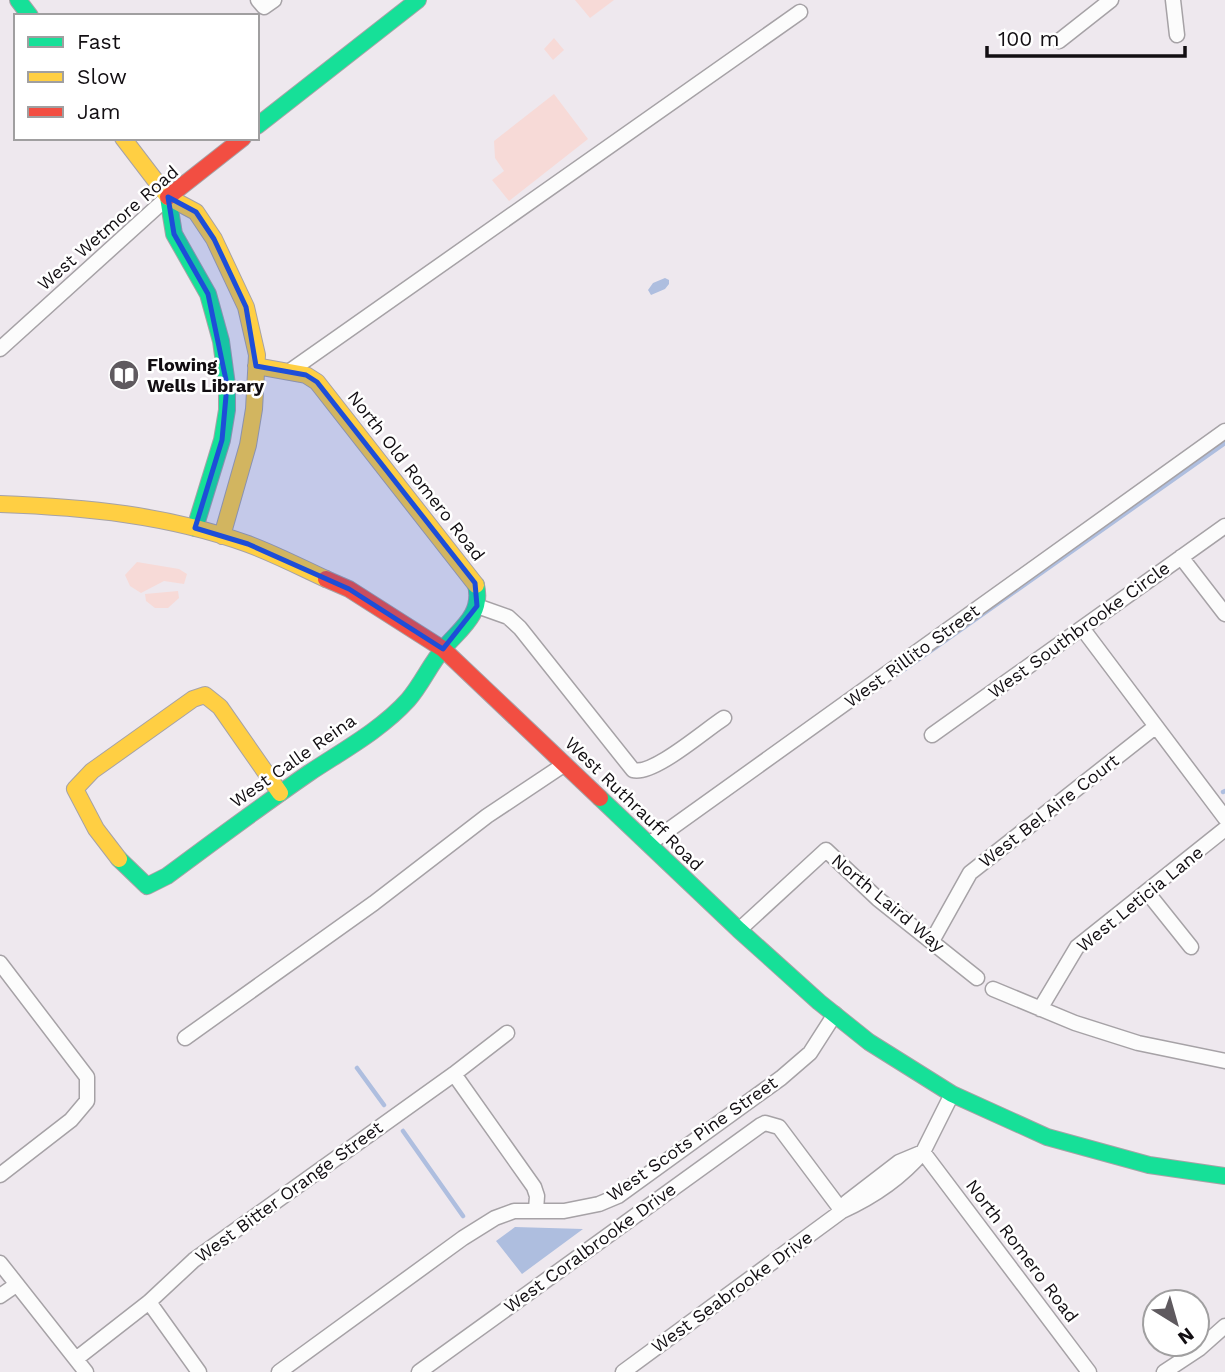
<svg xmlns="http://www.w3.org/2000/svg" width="1225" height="1372" viewBox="0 0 1225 1372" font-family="'Work Sans',sans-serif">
	<rect width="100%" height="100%" fill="#eee8ee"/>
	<path fill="#f7dad7" d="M575 0H614L590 18Z
		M554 38 564 50 553 60 544 49Z
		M554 94 588 139 509 201 492 180 504 171 495 158 494 141Z
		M137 562 179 569 187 574 184 584 164 581 141 593 130 586 125 575Z
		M178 591 179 598 168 608H155L146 601 145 594Z"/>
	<path fill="#aebedf" d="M665 278 669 280V284L665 289 651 295 648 290 653 283Z
		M515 1227 583 1229 522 1274 496 1241Z"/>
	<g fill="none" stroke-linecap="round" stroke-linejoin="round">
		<path stroke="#aebedf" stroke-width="4.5" d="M898 674 1225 443
			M1223 792 1225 791
			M357 1068 384 1105
			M403 1131 463 1216"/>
		<g stroke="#a6a2a6" stroke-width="17">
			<path id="street" d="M258 0 264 7 274 0
				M1173 0 1177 35
				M1059 41 1111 0
				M0 349 168 197
				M290 371 800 12
				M1181 557 1225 614
				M477 606 508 617 520 628 633 770C653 776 705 730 724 718
				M1082 628 1225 818
				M932 735 1225 526
				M649 844 1225 431
				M1147 892 1191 947
				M739 930 826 850 878 899 977 978
				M932 941 970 873 1155 727
				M0 963 87 1077V1101L71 1120 0 1175
				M993 989 1075 1023 1138 1043 1225 1061
				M1040 1009 1077 947 1225 829
				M185 1038 374 903 487 816 565 764
				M454 1074 534 1187 537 1196 536 1210
				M952 1094 923 1152 1089 1372
				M923 1152C901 1178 873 1197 842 1211L847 1202 899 1162Z
				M0 1263 86 1372
				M0 1296 16 1285
				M149 1302 199 1372
				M76 1359 149 1302 194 1260 454 1074 507 1033
				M279 1372 463 1238 495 1218 514 1211H564L599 1204 618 1196 781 1078 810 1053 835 1014
				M419 1372 761 1125 765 1123 779 1127 842 1211 623 1372
				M1164 1372 1199 1349 1225 1326"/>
		</g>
		<g stroke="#a6a2a6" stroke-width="18">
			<path id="fast" d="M18 0 30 16
				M257 126 418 0
				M168 197 174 234 208 294 221 341 227 385V410L222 440 195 528
				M600 798 739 930 819 1002 869 1042 952 1094 1047 1137 1149 1165 1225 1176
				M119 859 147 886 167 876C214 841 261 806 309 773 342 751 381 730 408 700 422 684 430 664 444 648 461 628 483 614 476 585"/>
		</g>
		<g stroke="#a6a2a6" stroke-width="18">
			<path id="slow" d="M123 138 168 197 196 212 214 239 246 307 257 355 254 409 248 445 222 536
				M256 366 306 375 317 382 476 585
				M0 504C84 507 169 515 248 544 275 554 300 567 326 579
				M119 859 96 829 75 789 92 771 193 699 205 695 220 707 280 793"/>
		</g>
		<g stroke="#a6a2a6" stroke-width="18">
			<path id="jam" d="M168 197 243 138
				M326 579 349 589 443 649 600 798"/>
		</g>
		<use href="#street" stroke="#fcfcfc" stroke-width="14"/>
		<use href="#fast" stroke="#16e098" stroke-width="16"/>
		<use href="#slow" stroke="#ffcf43" stroke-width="16"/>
		<use href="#jam" stroke="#f24e42" stroke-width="16"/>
	</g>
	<path fill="#1d4ed8" fill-opacity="0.2" stroke="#1d4ed8" stroke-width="5" stroke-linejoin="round" d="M168 197 196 212 214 239 246 307 256 366 306 375 317 382 475 583 477 606 443 649 349 589 248 544 195 528 222 440 227 385 208 294 174 234Z"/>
	<defs>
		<g id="library-disc" transform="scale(1.575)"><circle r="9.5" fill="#5f5a5f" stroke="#fff"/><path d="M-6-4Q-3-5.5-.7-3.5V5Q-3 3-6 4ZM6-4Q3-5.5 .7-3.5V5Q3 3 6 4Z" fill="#fff"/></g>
	</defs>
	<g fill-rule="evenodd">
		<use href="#library-disc" x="124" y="375"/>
	</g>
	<g text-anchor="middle" stroke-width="5" stroke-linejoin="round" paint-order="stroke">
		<g font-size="18" fill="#120e12" stroke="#fff">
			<text transform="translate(108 228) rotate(-41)" y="6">West Wetmore Road</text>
			<text transform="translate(416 476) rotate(52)" y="6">North Old Romero Road</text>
			<text transform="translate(1079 630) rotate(-36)" y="6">West Southbrooke Circle</text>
			<text transform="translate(912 656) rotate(-36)" y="6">West Rillito Street</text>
			<text transform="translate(293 761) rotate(-35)" y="6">West Calle Reina</text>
			<text transform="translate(634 804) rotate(44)" y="6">West Ruthrauff Road</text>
			<text transform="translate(1049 811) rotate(-38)" y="6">West Bel Aire Court</text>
			<text transform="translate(1140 899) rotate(-39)" y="6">West Leticia Lane</text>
			<text transform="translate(888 903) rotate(40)" y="6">North Laird Way</text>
			<text transform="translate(692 1139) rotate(-35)" y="6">West Scots Pine Street</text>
			<text transform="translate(289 1192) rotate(-36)" y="6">West Bitter Orange Street</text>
			<text transform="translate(590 1248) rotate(-36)" y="6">West Coralbrooke Drive</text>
			<text transform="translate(1022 1251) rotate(53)" y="6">North Romero Road</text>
			<text transform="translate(732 1292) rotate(-36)" y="6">West Seabrooke Drive</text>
		</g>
		<g font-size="18" font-weight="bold" fill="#120e12" stroke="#fff" text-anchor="start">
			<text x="147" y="371">Flowing<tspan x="147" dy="21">Wells Library</tspan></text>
		</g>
	</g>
	<rect x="14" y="14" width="245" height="126" fill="#ffffff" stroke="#a09fa0" stroke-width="2"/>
	<rect x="28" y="37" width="35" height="10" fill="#16e098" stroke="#a09fa0" stroke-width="2"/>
	<text x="77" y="49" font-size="21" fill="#120e12">Fast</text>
	<rect x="28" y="72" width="35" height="10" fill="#ffcf43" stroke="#a09fa0" stroke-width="2"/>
	<text x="77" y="84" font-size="21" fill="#120e12">Slow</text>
	<rect x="28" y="107" width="35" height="10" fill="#f24e42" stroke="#a09fa0" stroke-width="2"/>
	<text x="77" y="119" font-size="21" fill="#120e12">Jam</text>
	<g transform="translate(1176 1323) rotate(143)"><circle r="33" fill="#ffffff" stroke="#a09fa0" stroke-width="2"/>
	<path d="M0-5L12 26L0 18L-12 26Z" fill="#5f5a5f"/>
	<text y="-10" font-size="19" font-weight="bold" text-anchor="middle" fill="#120e12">N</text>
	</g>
	<path d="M987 46v10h198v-10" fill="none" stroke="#120e12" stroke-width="3.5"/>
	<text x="998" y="46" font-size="21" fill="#120e12" stroke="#ffffff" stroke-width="5" paint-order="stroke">100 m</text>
</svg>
